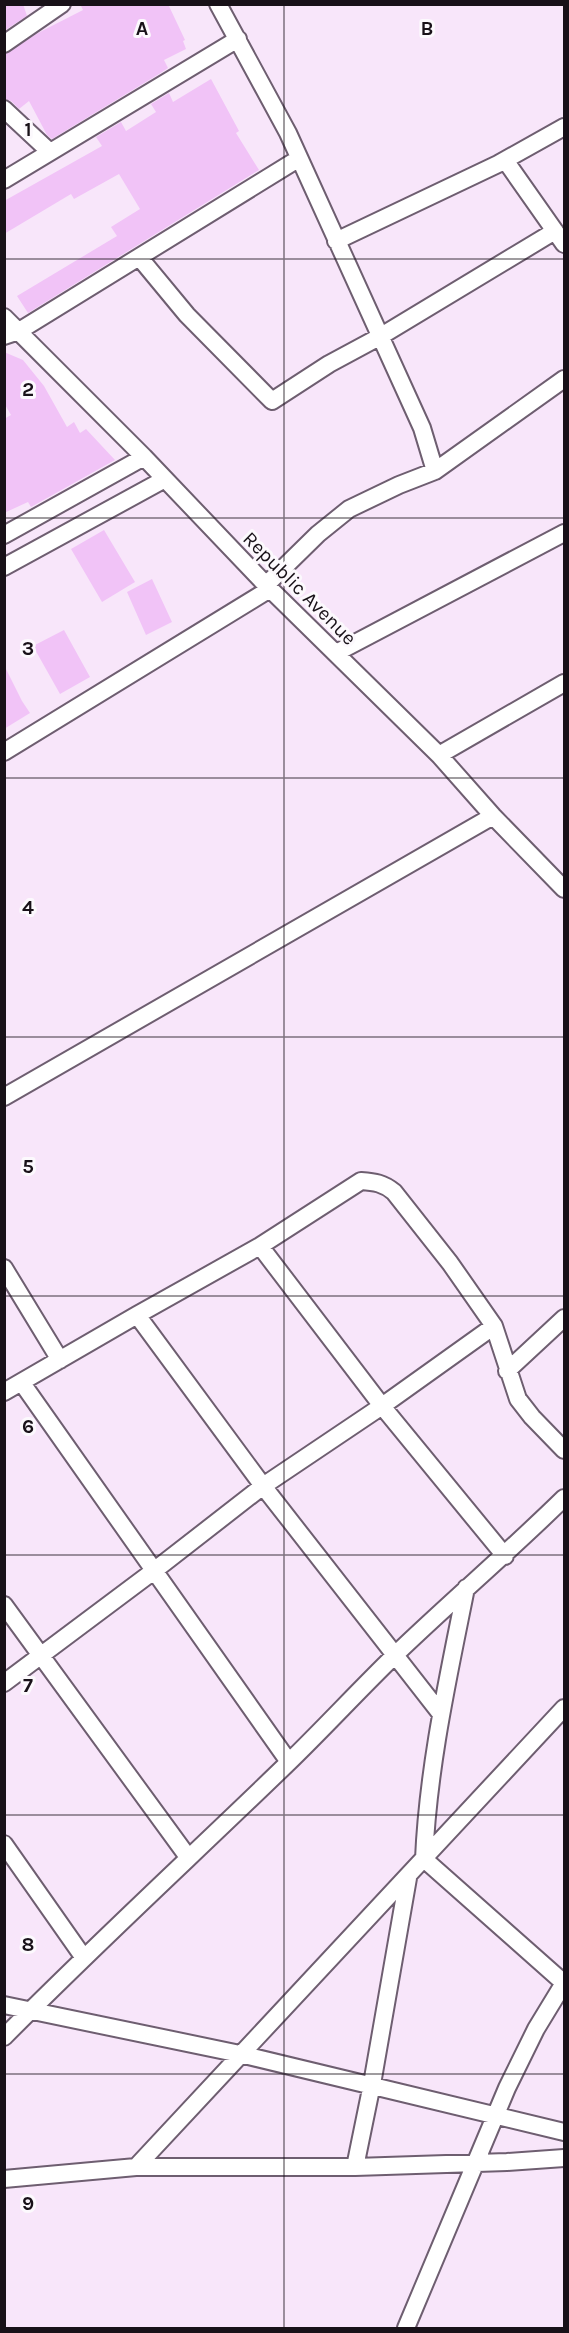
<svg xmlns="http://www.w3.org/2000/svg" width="569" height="2333" viewBox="0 0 569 2333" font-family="Karla,sans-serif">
	<rect width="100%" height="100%" fill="#f8e6fa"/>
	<path fill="#f1c3f7" d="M4 4H23L27 16 4 31Z
		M80 4H168L185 40 183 41 186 49 164 60 168 68 159 74 52 139 47 135 29 101 19 109 11 101 4 99V54L38 33 83 10Z
		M211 79 239 131 236 133 259 170 28 313 17 296 117 236 111 227 140 209 119 174 74 199 71 194 4 234V201L102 146 96 137 121 122 126 131 156 112 151 104 169 93 173 102Z
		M4 352 23 360 44 386 67 427 74 422 80 433 86 429 115 460 31 507 28 502 4 513V419L11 415 4 403Z
		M104 530 135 582 102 602 71 549Z
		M152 579 172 622 146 635 127 592Z
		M64 630 90 677 60 694 33 646Z
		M4 665 22 701 30 713 4 729Z"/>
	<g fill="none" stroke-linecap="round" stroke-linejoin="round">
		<g stroke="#6e5e70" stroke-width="20">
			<path id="street" d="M218 4 288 133 422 428 435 471
				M4 44 62 4
				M4 109 50 152
				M505 160 564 244
				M4 180 238 39
				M336 241 498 164 564 127
				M139 257 187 315 272 401 329 364 381 336 555 231
				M4 317 144 457 266 585 439 755 493 816 564 889
				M4 336 19 331 298 159
				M4 535 144 457
				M4 567 165 479
				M266 585 318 534 349 509 399 485 435 471 564 379
				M336 653 564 533
				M4 752 270 589
				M439 755 564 683
				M4 1097 493 816
				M260 1246 382 1406 505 1556
				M4 1268 60 1360
				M137 1315 263 1486 441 1714
				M507 1371 564 1318
				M22 1383 289 1762
				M4 1392 137 1315 260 1246 361 1181C375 1182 383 1183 394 1192L450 1263 494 1326 518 1399 532 1417 564 1450
				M4 1605 188 1857
				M4 1683 155 1570 263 1486 382 1406 494 1326
				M4 1844 84 1958
				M4 2005 240 2054 564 2132
				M4 2037C97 1943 194 1854 289 1762 325 1727 359 1690 394 1656 450 1602 509 1552 564 1498
				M136 2167 564 1708
				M355 2167 372 2084 408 1878
				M4 2179 136 2167H355L507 2162 564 2158
				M406 2328 507 2088 536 2029 564 1983 424 1859C428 1767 448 1678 466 1588"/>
		</g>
		<use href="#street" stroke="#fff" stroke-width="16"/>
	</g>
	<path fill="none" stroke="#181118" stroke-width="1.5" stroke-opacity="0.55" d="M284 4V2328M4 259H564M4 518H564M4 778H564M4 1037H564M4 1296H564M4 1555H564M4 1815H564M4 2074H564"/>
	<g text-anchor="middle" stroke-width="6" stroke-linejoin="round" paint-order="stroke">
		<g font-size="20" fill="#181118" stroke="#fcf9fd">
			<text transform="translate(300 588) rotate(45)" y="7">Republic Avenue</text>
		</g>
	</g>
	<g font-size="20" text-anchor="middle" font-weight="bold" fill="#181118" stroke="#fcf9fd" stroke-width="6" stroke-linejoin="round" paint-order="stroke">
		<text x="142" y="35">A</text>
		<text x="427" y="35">B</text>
		<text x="28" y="136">1</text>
		<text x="28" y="396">2</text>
		<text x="28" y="655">3</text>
		<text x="28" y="914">4</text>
		<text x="28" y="1173">5</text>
		<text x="28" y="1433">6</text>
		<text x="28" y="1692">7</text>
		<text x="28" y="1951">8</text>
		<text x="28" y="2210">9</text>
	</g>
	<rect width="569" height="2333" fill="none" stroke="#181118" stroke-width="12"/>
</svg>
